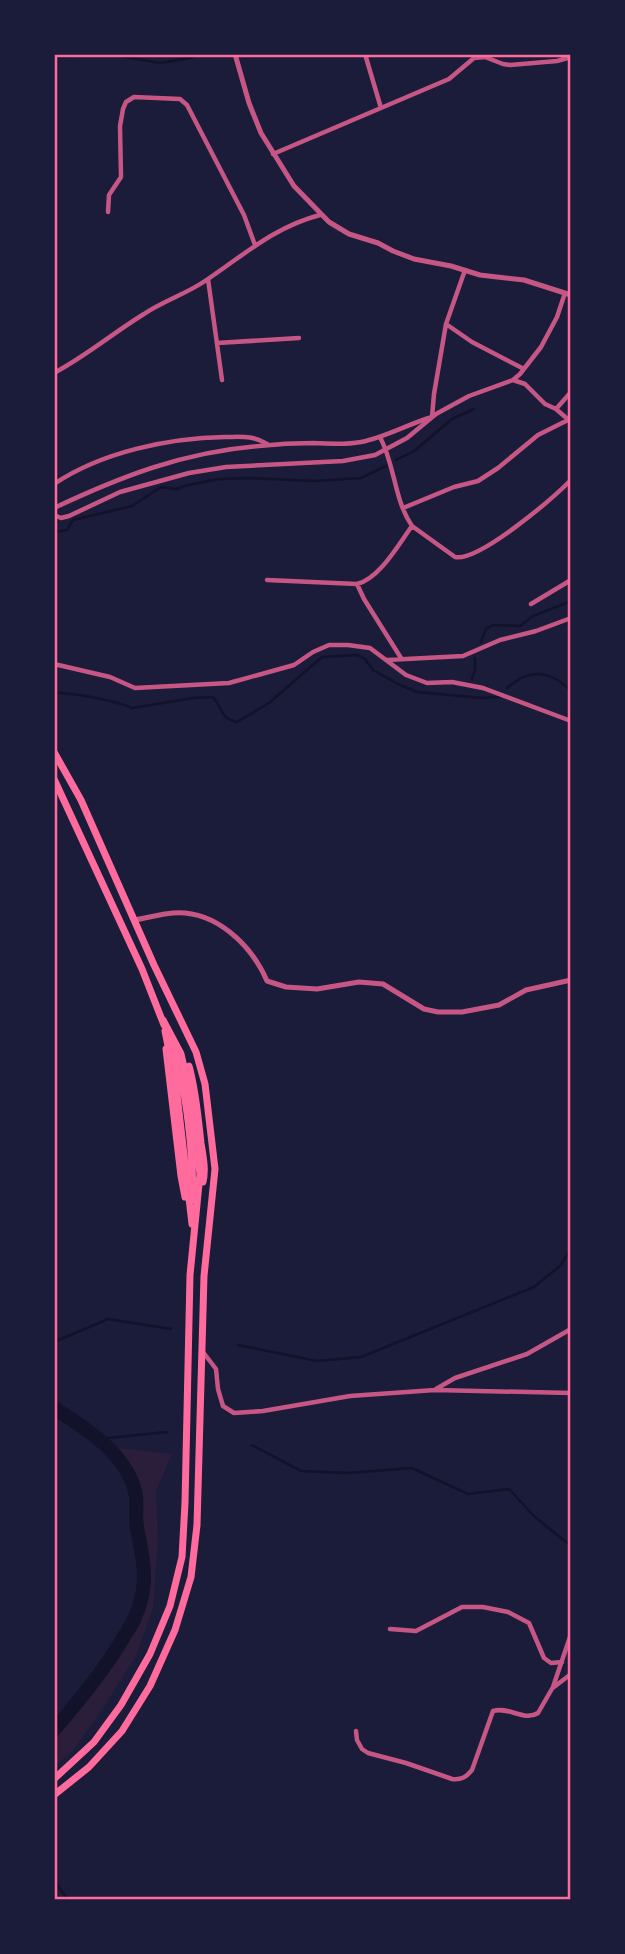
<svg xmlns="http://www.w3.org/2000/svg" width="625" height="1954" viewBox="0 0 625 1954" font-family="'Sofia Sans Condensed',sans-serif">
	<rect width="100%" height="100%" fill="#1b1b3a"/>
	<path fill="#2a1e3b" d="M118 1448 172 1454 156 1491 158 1542 153 1608 136 1656 101 1711 73 1750 54 1767V1740L79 1711 140 1625 149 1592 147 1542 141 1514 140 1483Z"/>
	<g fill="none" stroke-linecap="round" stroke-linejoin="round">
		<path stroke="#12122b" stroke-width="2.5" d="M109 54 160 63 190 58 199 54
			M54 57 108 54
			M396 460 414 451 452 419 474 409
			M54 532 67 530 73 520 132 506 161 487 176 489 188 485 219 479 248 478 314 481 361 478 386 466
			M481 642 486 629 493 625 520 626 533 616 571 601
			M472 679 475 670V658
			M507 688C529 669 549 669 571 691
			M54 693C71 692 117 701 132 708L193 698 213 697C222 708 222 720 237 722L269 703 322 657 357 655 365 659 373 670 398 684 417 692 482 698 499 697
			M54 1342 108 1319 171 1329
			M238 1345 317 1361 361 1357 534 1287 561 1265 571 1247
			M98 1439 167 1432
			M252 1445 301 1471 348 1473 412 1468 468 1494 509 1489 535 1517 571 1546
			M54 1880 68 1900"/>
		<path stroke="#12122b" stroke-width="14" d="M54 1408C85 1428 125 1452 135 1491 138 1502 135 1516 137 1528 140 1545 145 1563 144 1581 142 1612 129 1629 113 1654 96 1681 75 1705 54 1730"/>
		<path stroke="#c65784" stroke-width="4.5" d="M365 54 381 108
			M273 154 449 79 474 58 485 57 503 64 510 65 557 61 571 57
			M108 212 109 195 121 177 120 126 123 109 126 102 134 97 180 99 187 105 244 215 255 245
			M208 279 222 380
			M446 324 472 342 524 369
			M217 343 299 338
			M54 373C86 356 113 333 144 314 163 301 186 294 205 281 244 255 274 227 320 215
			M513 380 525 384 545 404 556 409 571 422
			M556 409 571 392
			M380 437C395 465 394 500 412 526L455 557C479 562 553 498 571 480
			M54 484C102 452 168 438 225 437 241 437 253 435 267 444
			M54 508C122 476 184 452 259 446 277 444 295 443 313 443 329 444 345 445 361 442 386 437 408 424 432 417L434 394 446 324 465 270
			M403 508 454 487 478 481 498 468 538 435 568 420
			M54 515 61 518 69 516 120 492 189 473 226 467 343 461 375 455 407 438 436 414 469 396 513 380 520 374 541 347 557 317 565 293
			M267 580 357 584C380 578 398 545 412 526
			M357 584 364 599 401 658
			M531 604 571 580
			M387 660 463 656 500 640 536 631 571 618
			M54 664 110 677 135 688 229 683 294 665 313 652 329 645H348L370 648 406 675 427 683 452 682 483 688 571 721
			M203 1352 216 1369 218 1389 223 1406 234 1413 263 1411 350 1396 435 1390 571 1393
			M436 1389 455 1378 527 1354 571 1329
			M390 1629 416 1631 462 1607H483L508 1612 529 1623 544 1658 551 1663 562 1662
			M554 1687 571 1674
			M356 1731 357 1740 362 1749 368 1753 406 1763 452 1779C462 1780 466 1777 472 1770L493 1711C509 1706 524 1722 538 1713L553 1687 571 1634"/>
		<path stroke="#c65784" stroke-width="5" d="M235 54 249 103 261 133 294 186 329 222 349 234 378 243 393 251 414 259 451 266 480 275 524 280 571 295
			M134 920C147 918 160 914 173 913 215 910 251 944 267 981L286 987 317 989 359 982 383 984 424 1009 438 1012H462L499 1005 526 990 571 980"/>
		<path stroke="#ff6b9d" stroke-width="7" d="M54 752 81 800 154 965 196 1052 205 1084 215 1169 204 1276 197 1525 191 1577 175 1630 150 1686 122 1731 89 1767 54 1795
			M54 779 142 969 164 1025
			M165 1031 176 1086 192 1224
			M172 1046C187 1088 193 1154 193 1200
			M166 1049 181 1176 185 1197
			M189 1066C196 1091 198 1117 201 1143 203 1156 206 1169 203 1182
			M54 1779 94 1742 121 1705 150 1654 170 1606 182 1557 185 1503 190 1275 200 1174 188 1084 181 1054 163 1020"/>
	</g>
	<rect width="625" height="1954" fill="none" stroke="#1b1b3a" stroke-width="112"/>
	<rect x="56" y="56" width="513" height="1842" fill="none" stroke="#ff6b9d" stroke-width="2.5"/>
</svg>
